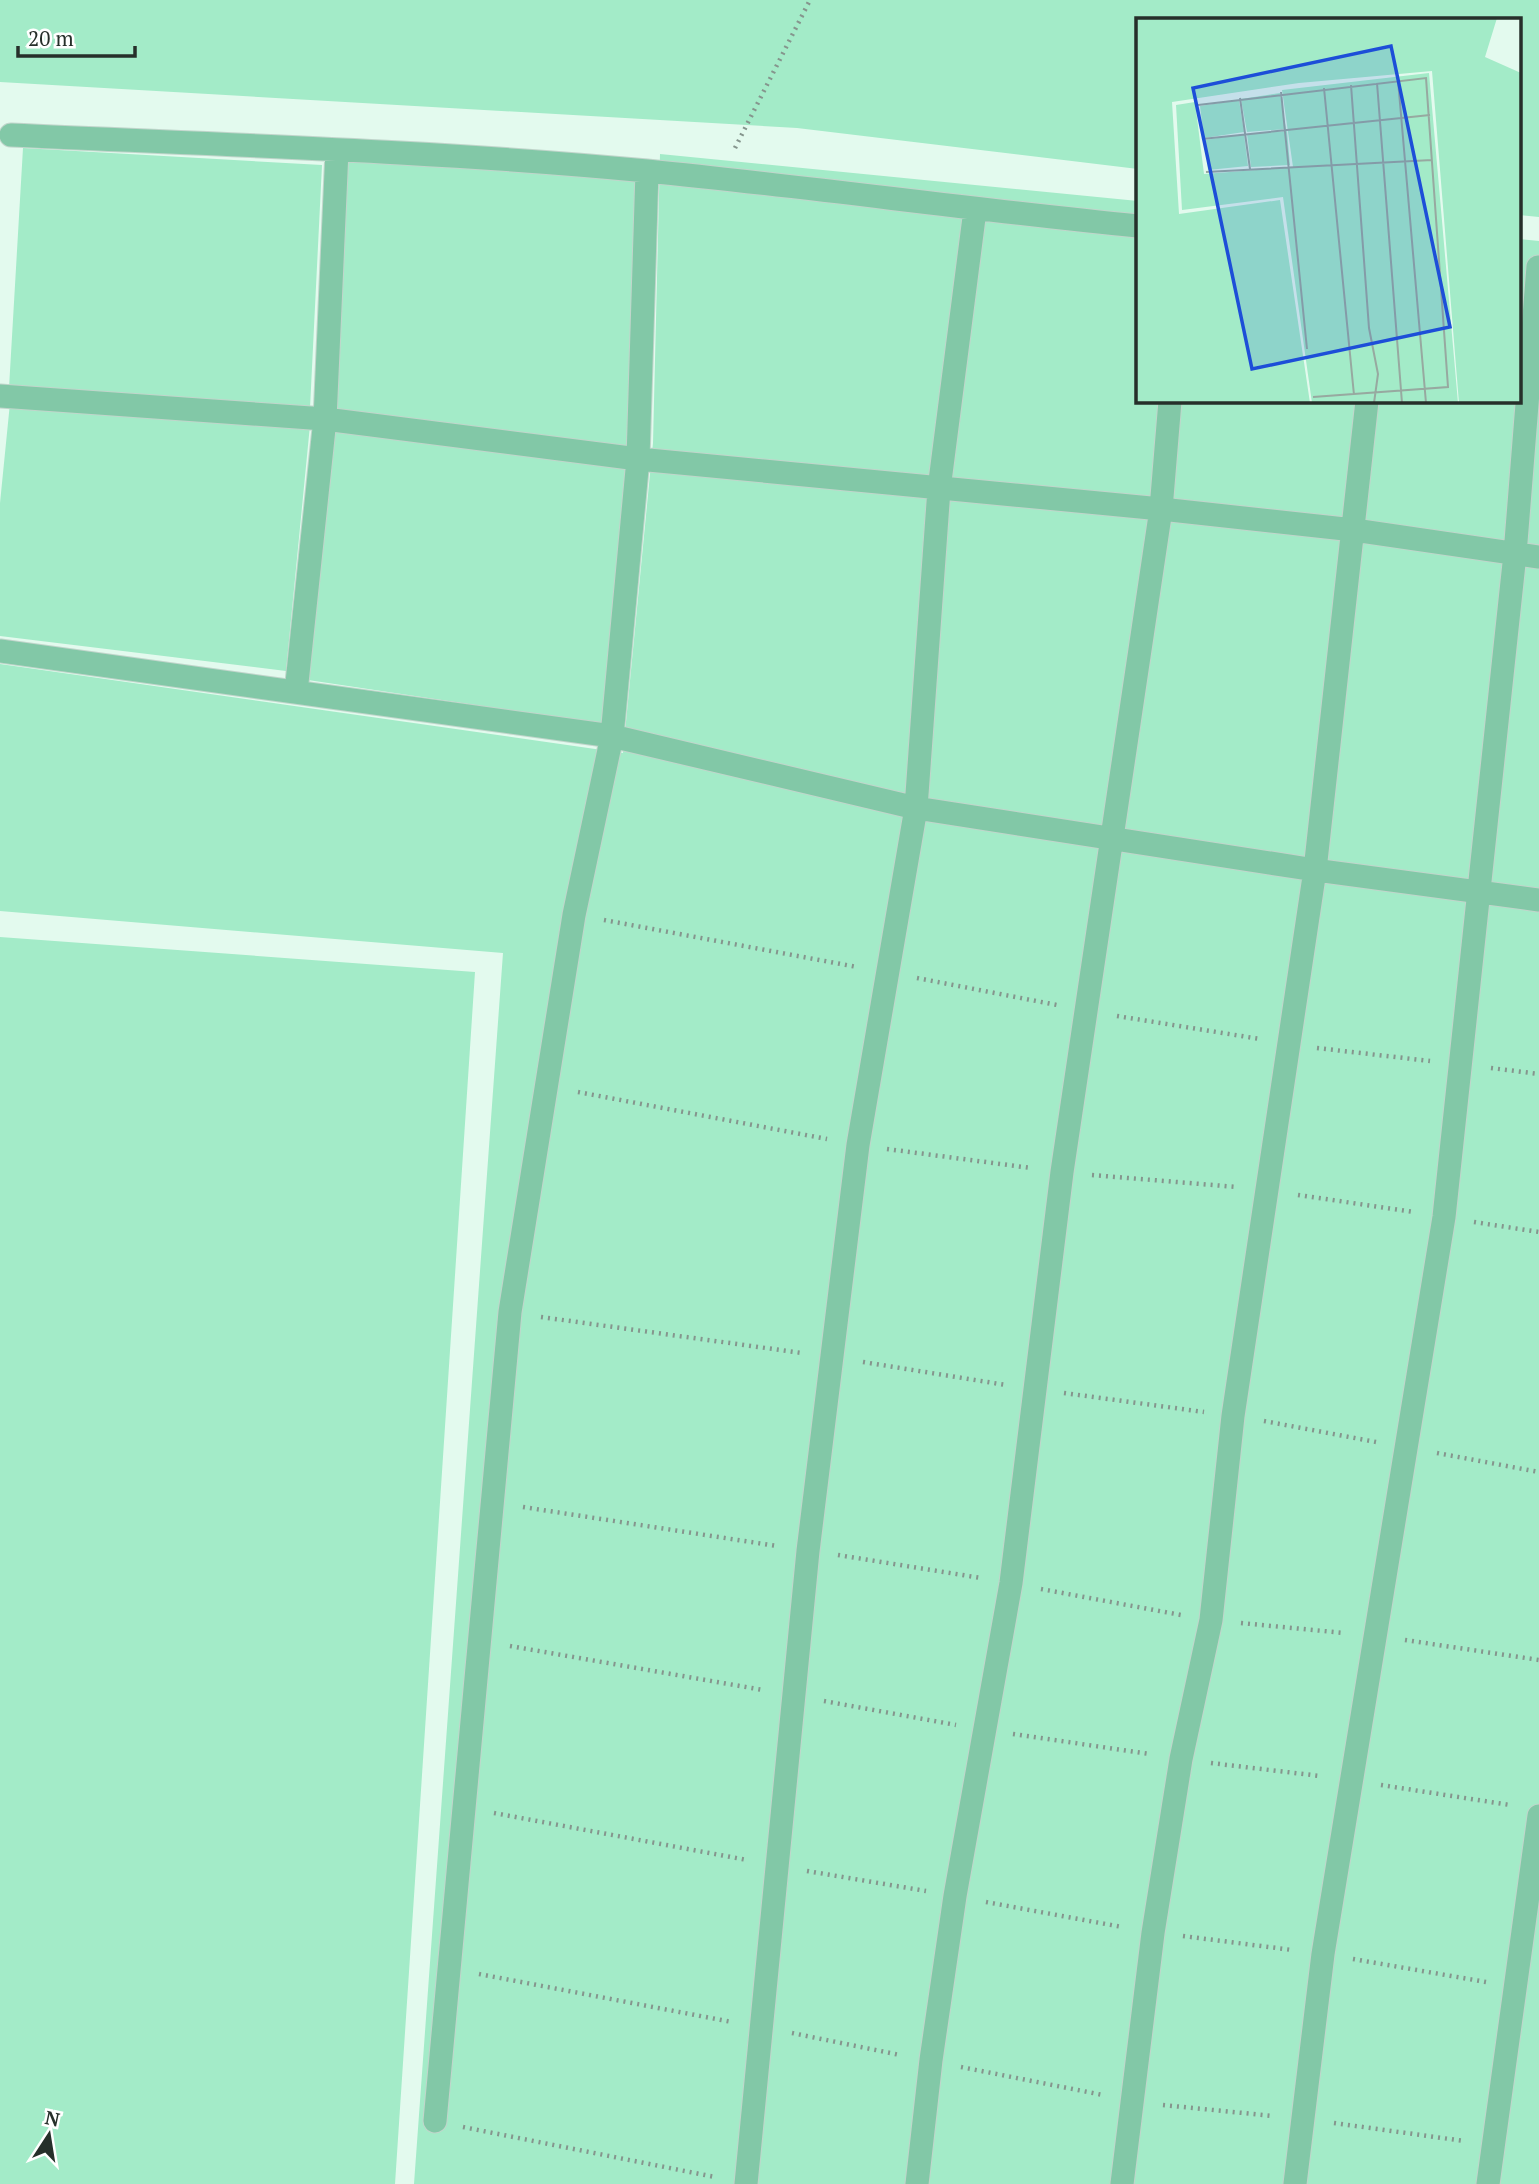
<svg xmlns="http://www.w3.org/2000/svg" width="1539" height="2184" viewBox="0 0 1539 2184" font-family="'PT Serif',serif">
	<rect width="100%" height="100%" fill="#e3faee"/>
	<path fill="#a3ebc8" d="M0 0H1539V217L1520 215V19H1138V169L797 128 0 82Z
		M23 148 322 165 310 408 9 388Z
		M660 154 1138 201V401H1520V239L1539 241V2184H414L503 953 0 911V664L623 753 653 443Z
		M341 156 642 175 632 453 333 412Z
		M10 403 310 425 286 671 0 636V503Z
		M330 427 631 468 601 724 308 680Z
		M0 937 475 972 395 2184H0Z"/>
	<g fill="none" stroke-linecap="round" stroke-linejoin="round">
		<g stroke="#c1d5cb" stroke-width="25">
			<path id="lane" d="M11 135C223 145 436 151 647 171 811 187 974 210 1138 226
				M0 396 325 419 638 459 1161 509 1354 530 1539 557
				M0 651 612 736 916 808 1315 870 1539 900
				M296 692 325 419 337 150
				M435 2121 510 1312 574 915 612 736 638 459 647 171
				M746 2184 808 1551 858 1145 916 808 939 489 975 210
				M917 2184 931 2060 955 1896 1011 1583 1062 1172 1161 509 1170 401
				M1122 2184 1153 1933 1181 1759 1211 1620 1233 1416 1315 870 1367 401
				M1295 2184 1323 1954 1444 1217 1515 554 1538 267
				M1488 2184 1539 1816"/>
		</g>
		<path stroke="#85958d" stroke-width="4.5" stroke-dasharray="2 5" stroke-linecap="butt" d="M735 148 810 0
			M604 920 857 967
			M917 978 1057 1005
			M1117 1016 1260 1039
			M1317 1048 1430 1061
			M1491 1068 1539 1074
			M578 1092 827 1139
			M887 1149 1031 1168
			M1092 1175 1237 1187
			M1298 1195 1414 1212
			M1474 1222 1539 1232
			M541 1317 802 1353
			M863 1362 1006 1385
			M1064 1393 1204 1412
			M1264 1421 1376 1442
			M1437 1453 1539 1472
			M523 1507 777 1546
			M838 1555 981 1578
			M1041 1589 1181 1615
			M1241 1623 1344 1633
			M1405 1640 1539 1660
			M510 1646 763 1690
			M824 1701 956 1725
			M1013 1734 1150 1754
			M1211 1763 1320 1776
			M1381 1785 1510 1805
			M494 1813 747 1860
			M807 1871 926 1891
			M986 1902 1122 1927
			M1183 1936 1292 1950
			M1353 1959 1486 1982
			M479 1974 732 2022
			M792 2033 900 2055
			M961 2067 1103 2095
			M1163 2105 1273 2116
			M1334 2123 1464 2141
			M463 2127 715 2177"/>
		<use href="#lane" stroke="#82c8a7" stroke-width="23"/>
	</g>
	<g transform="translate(1136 18)">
		<rect width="385" height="385" fill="#e3faee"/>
		<path d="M0 0H361L349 39 385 55V385H323L296 53 163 65 36 84 43 196 144 182 174 385H0ZM293 55 322 385H176L147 179 46 192 40 87 59 84 68 156 157 149 146 72ZM144 75 150 111 111 114 105 81ZM103 82 108 114 68 120 64 88ZM151 113 154 147 115 149 111 116ZM108 116 112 148 72 152 69 122Z" fill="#a3ebc8"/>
		<path fill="none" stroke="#97a9a0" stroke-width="2" d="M262 62 290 385M241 65 266 385M215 67 233 310 242 356 238 385M188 70 218 377M145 74 171 331M104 80 114 151M62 87 290 60 312 369 177 379M66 121 294 97M70 154 296 142"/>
		<path fill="#1d4ed8" fill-opacity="0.15" stroke="#1d4ed8" stroke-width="3.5" d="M255 28 314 309 116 351 57 70Z"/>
		<rect width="385" height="385" fill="none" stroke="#262f2a" stroke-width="3.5"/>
	</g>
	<g transform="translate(49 2135) rotate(12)" stroke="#ffffff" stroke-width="5" paint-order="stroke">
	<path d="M0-5L12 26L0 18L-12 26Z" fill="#262f2a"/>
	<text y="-10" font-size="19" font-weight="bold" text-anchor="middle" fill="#262f2a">N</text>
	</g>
	<path d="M18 46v10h117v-10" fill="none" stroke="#262f2a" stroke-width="3.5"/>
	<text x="28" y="46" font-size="21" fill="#262f2a" stroke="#ffffff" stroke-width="5" paint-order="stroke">20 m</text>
</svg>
